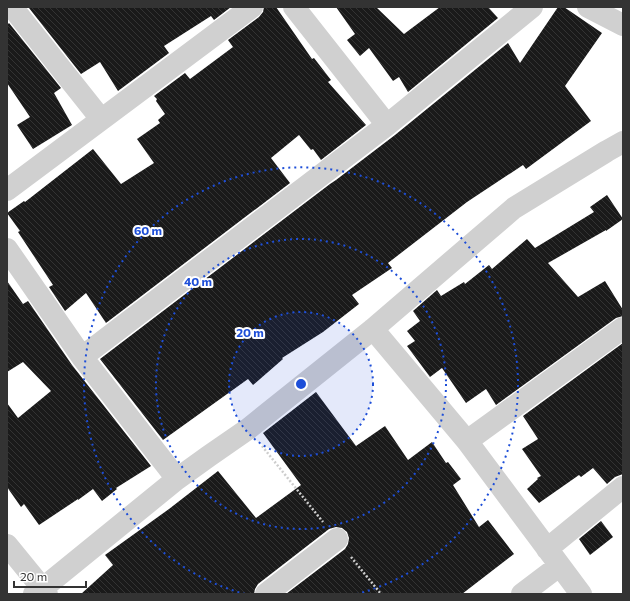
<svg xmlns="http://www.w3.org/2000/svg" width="630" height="601" viewBox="0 0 630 601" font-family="Commissioner,sans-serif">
	<defs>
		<pattern id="building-back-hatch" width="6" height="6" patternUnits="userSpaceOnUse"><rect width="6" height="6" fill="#1a1a1a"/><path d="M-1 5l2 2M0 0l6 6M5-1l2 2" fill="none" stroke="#333"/></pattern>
	</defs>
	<rect width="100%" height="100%" fill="#fff"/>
	<path fill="url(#building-back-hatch)" d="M30 7H231L214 20 211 16 164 46 169 53 118 91 100 62 81 74 29 8Z
		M264 7H276L312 59 314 58 331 80 328 82 366 125 321 160 313 149 311 150 299 135 271 158 290 183 106 323 86 293 65 311 49 287 53 285 18 232 20 231 7 213 24 201 25 202 93 149 121 184 154 163 137 139 160 123 158 120 165 114 156 101 157 99 154 96 185 73 190 79 233 47 228 40 259 17 263 12Z
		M336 7H376L404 34 440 7H488L498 18 408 92 399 77 393 81 369 48 360 56 347 40 355 34Z
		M558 7H564L602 33 565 86 591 121 526 169 523 165 467 202 445 219 388 263 392 268 352 295 359 304 323 332 282 358 283 359 253 385 248 379 163 440 100 359 330 184 336 180 395 135 508 43 520 63Z
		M9 23 61 88 54 93 72 125 33 149 17 125 30 117 7 83V25Z
		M607 195 623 219 606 231V230L548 263 578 297 605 281 623 310V316L616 318 496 405 486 389 466 403 442 368 430 377 407 346 415 341 407 331 420 321 413 311 437 290 441 296 464 282 465 284 489 265 492 269 527 239 535 248 594 212 590 207Z
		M7 281 23 304 28 301 72 365 151 466 116 488 117 489 102 501 93 489 78 500V499L39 525 24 504 21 507 7 487V403L18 418 51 391 23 362 7 372Z
		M623 343V474L615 477 607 484 593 468 581 477 579 475 539 503 527 489 538 479 537 478 541 476 522 449 538 439 523 416Z
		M316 392 356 446 385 426 408 460 432 442 446 463 448 462 461 479 453 485 479 527 488 520 514 554 462 594H286L345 549 348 544 349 538 347 532 342 528 336 527 329 529 258 584 255 589 254 594H81L113 565 105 555 169 509 218 471 256 518 301 485 263 433Z
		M601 521 613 537 590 555 579 539Z"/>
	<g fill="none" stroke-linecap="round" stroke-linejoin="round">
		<path stroke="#cdcdcd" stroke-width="2.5" stroke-dasharray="2 2" stroke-linecap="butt" d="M262 446 323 522
			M351 557 381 594"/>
		<path stroke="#d0d0d0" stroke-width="22" d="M12 7 101 119
			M294 7 387 125
			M588 7 623 25
			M7 190 252 7
			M7 249 82 357 177 479
			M373 329 467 441 581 594
			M82 357 387 125 532 7
			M467 441 623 328
			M7 545 47 594
			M547 549 623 487
			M34 594 43 588 177 479 209 456 248 429 373 329 514 208 607 151 623 142
			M266 594 337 539
			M522 594 559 566"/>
	</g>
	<circle cx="301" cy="384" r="72" fill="#1d4ed8" fill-opacity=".12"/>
	<g fill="none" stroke="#1d4ed8" stroke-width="2" stroke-dasharray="2 4">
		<circle cx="301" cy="384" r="72"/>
		<circle cx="301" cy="384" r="145"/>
		<path d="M245 594A217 217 0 1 1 357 594"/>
	</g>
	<circle cx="301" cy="384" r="6" fill="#1d4ed8" stroke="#fff" stroke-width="2"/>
	<g font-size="12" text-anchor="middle" font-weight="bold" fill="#1d4ed8" stroke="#fff" stroke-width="4" stroke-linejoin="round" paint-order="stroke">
		<text x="148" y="235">60 m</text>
		<text x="198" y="286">40 m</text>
		<text x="250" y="337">20 m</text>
	</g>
	<rect width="630" height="601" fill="none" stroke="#333333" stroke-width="16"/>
	<path d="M14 581v6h72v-6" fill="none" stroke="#333333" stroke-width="2"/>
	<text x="20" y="581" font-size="12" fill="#333333" stroke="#ffffff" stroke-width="3" paint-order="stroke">20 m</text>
</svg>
